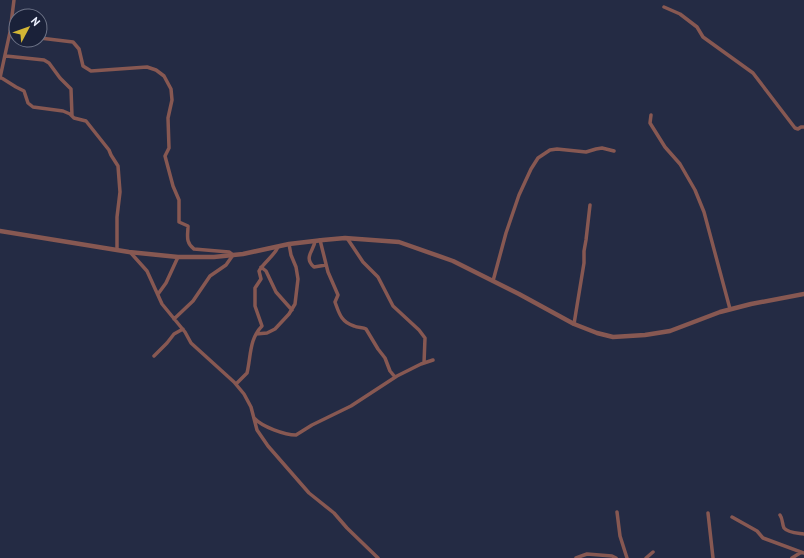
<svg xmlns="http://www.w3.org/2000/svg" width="804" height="558" viewBox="0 0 804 558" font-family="'PT Sans',sans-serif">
	<rect width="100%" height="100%" fill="#242b44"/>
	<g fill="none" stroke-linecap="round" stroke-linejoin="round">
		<path stroke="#875852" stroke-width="3.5" d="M664 7 680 14 697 27 703 37 753 73 795 128 798 129 801 127H804
			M40 38 73 42 79 49 83 66 91 71 147 67 156 70 164 76 171 89 172 100 168 118 169 148 165 156 173 186 179 200V222L188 226C188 235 185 242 194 249L229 252 233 255 226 265 210 276 193 301 174 319
			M6 56 44 60 49 63 60 78 71 89 72 116
			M0 77 16 87 24 91 28 103 33 107 63 111 70 114 74 118 86 121 109 150 111 155 118 166 120 192 117 217V250
			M0 78 10 32 14 0
			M651 115 650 123 665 147 680 164 695 190 704 212 730 309
			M347 238 363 262 378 277 393 306 419 330 425 338 424 363
			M320 240 328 272 338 295 335 302C339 313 341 322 354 326 358 328 363 327 366 329L378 349 385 358 390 371 395 377
			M315 241C314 251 303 257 314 267L326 265
			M130 252 147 271 162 304 185 332 191 343 234 382 244 394 251 407 257 430 268 446 309 493 334 513 347 528 378 558
			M261 267 266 271 276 292 292 310
			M493 281 506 233 519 195 531 169 538 158 550 150 557 149 586 152 596 149 602 148 614 151
			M158 294 166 283 178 257
			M574 324 584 263V251L586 240 590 205
			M256 334 267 333 275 329 289 314 295 304 298 279 296 267 291 255 289 244
			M154 356 167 343 174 334 183 329
			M236 384 247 373C251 357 249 339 262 326L255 306V288L261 279 259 271C264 262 274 256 278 247
			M254 418C262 427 285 435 296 435L312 425 351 406 397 376 421 364 433 360
			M617 512 620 536 627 558
			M708 513 713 558
			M780 515C783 519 782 524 784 528 788 533 798 533 804 534
			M732 517 757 531 763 538 804 553
			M576 558 587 554 612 556 616 558
			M646 558 653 552
			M792 558 800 553"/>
		<path stroke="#875852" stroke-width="4.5" d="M0 231 129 252 178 257H214L243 254 289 244 323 240 345 238 399 242 453 261 519 294 574 324 597 333 613 337 645 335 670 331 720 312 751 304 804 294"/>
	</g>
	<g transform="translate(28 28) rotate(49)"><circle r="19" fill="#1a2139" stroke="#6e7488"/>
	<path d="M0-3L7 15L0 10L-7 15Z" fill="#d3b635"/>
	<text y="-6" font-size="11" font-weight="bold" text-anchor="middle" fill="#ecf0fe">N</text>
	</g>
</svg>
